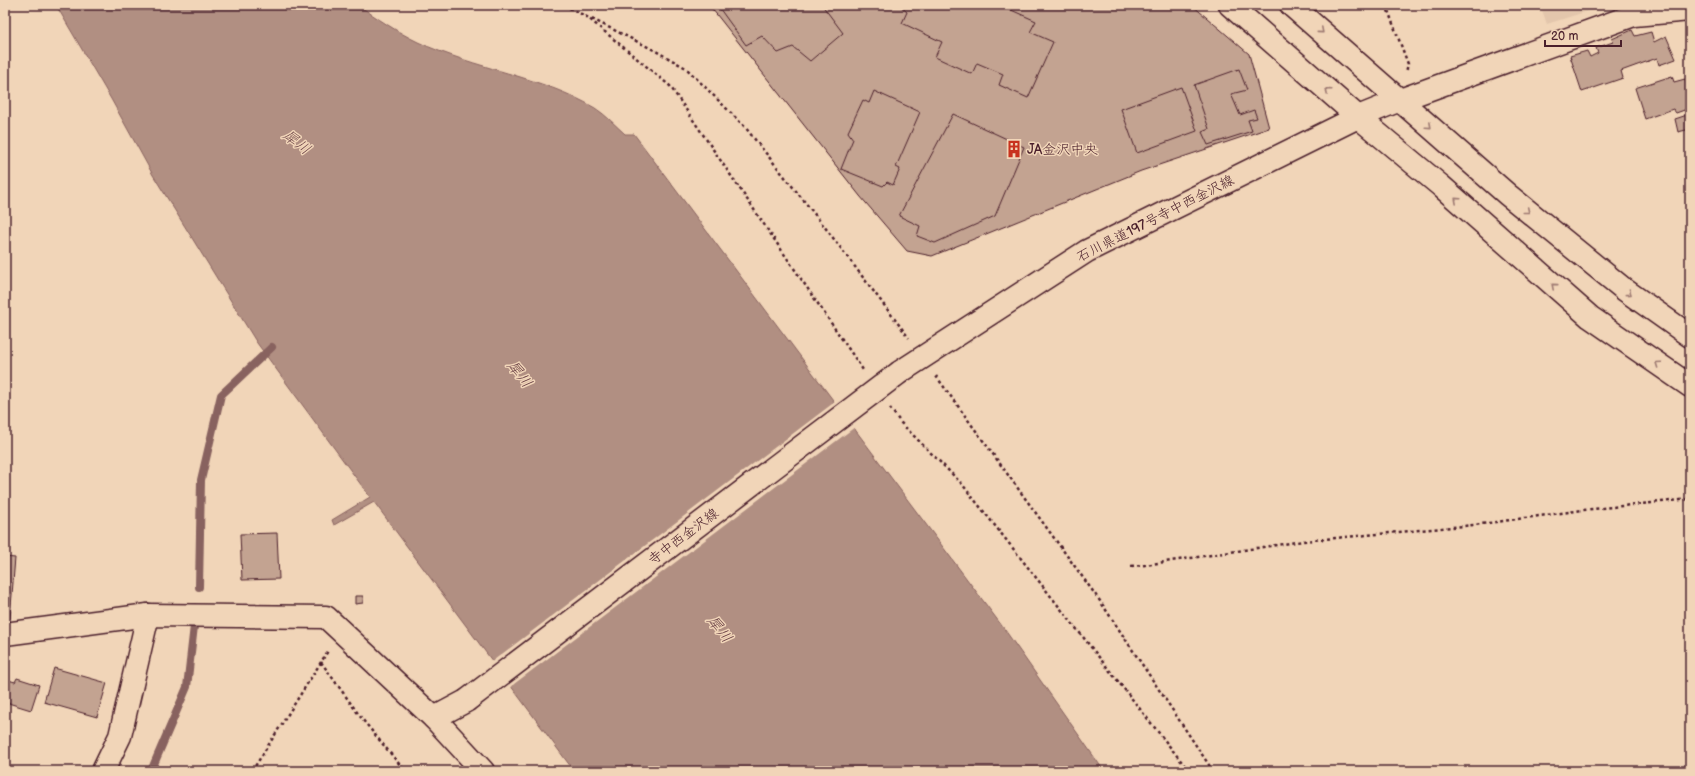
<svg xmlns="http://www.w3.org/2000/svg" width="1695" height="776" viewBox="0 0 1695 776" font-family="'Balsamiq Sans','Klee One',sans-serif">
	<rect width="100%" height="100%" fill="#f1d5b8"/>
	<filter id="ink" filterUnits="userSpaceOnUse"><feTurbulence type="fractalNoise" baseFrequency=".025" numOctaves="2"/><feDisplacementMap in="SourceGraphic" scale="8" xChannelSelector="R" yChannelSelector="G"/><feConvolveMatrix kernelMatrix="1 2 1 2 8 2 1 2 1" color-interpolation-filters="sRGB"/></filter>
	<g filter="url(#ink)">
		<path fill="#e3c6ac" d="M1540 5H1607L1547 24Z"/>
		<path fill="#b18f82" stroke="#88625f" d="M56 5H358C377 18 397 32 418 42 475 69 541 76 595 108 606 115 616 126 625 134H634L1005 630 1104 771H574L374 502 334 525 332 520 370 497 257 343 153 175 111 99Z"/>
		<path fill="#f1d5b8" d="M836 401 855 427 514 684 510 689 490 663Z"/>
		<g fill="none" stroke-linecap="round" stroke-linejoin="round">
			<path stroke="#88625f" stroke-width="8" d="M199 587 201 480 221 395 272 347
				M151 771 187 687 194 626"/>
		</g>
		<path fill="#c3a391" stroke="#4a1f2b" d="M709 5H1192L1249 54 1269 128 1141 171 932 256 907 251 860 196Z
			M717 5H822L843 33 810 61 793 47 778 53 762 36 746 45Z
			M899 5H975L984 9 986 5H1000L1036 21 1030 32 1053 42 1028 98 999 85 1003 74 977 63 972 74 935 57 942 42 902 23 907 12Z
			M1632 30 1635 36 1651 32 1654 42 1666 36 1676 59 1659 65 1657 58 1621 71 1623 78 1582 92 1570 56 1587 51 1590 57 1598 53 1596 48 1613 42 1612 39Z
			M1239 69 1247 90 1231 94 1240 115 1254 110 1257 118 1248 120 1252 131 1208 145 1202 132 1209 129 1194 85Z
			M1672 76 1674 82 1685 79 1690 94V108L1676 113 1673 109 1645 119 1635 88Z
			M1181 87 1197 131 1137 153 1121 109Z
			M874 91 920 112 896 167 900 169 893 185 887 182 883 186 841 169 853 139 848 132 863 100 869 103Z
			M953 114 1024 147 995 216 935 243 917 236 920 226 899 216Z
			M1690 114V129L1678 132 1675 119Z
			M277 533 279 579 242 580 240 534Z
			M5 557 15 558 10 619H5Z
			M355 596H363V603L355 604Z
			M54 668 107 683 97 717 44 702Z
			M17 678 39 685 31 710 5 702V679L15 682Z"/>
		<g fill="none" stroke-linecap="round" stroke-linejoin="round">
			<g stroke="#4a1f2b" stroke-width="25">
				<path id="street" d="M1400 100 1634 15 1690 10
					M5 634 148 615 326 617 434 718"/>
			</g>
			<g stroke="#4a1f2b" stroke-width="25">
				<path id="secondary" d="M1230 5 1358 117 1441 186 1590 317 1690 386
					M1291 5 1508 195 1625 290 1690 336
					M900 372 1087 251 1358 117 1400 100
					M466 701 434 718 483 771
					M103 771 120 736 148 615"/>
			</g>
			<path stroke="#4a1f2b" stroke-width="2.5" stroke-dasharray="3 3" stroke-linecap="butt" d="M564 5 587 17 670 86 863 370
				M1386 5 1408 64 1406 72
				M592 19 654 50 686 68 745 127 824 226 909 338
				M936 376 1100 601 1213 771
				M890 408 901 423 962 484 1189 771
				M1131 566 1145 565 1303 541 1474 525 1583 510 1690 499
				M321 662 362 719 405 771
				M252 771 328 651"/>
			<use href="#street" stroke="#f1d5b8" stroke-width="22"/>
			<use href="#secondary" stroke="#f1d5b8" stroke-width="22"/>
			<g stroke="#4a1f2b" stroke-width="25" stroke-linecap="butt">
				<path id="secondary-bridge" d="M466 701 900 372"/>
			</g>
			<use href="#secondary-bridge" stroke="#f1d5b8" stroke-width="22"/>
		</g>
		<defs><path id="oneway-chevron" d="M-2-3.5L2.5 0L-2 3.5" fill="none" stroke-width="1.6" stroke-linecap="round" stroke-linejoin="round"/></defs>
		<g stroke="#9e7a72">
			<use href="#oneway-chevron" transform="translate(1321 31) rotate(41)"/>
			<use href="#oneway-chevron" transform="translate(1328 91) rotate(-138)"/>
			<use href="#oneway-chevron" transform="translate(1429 126) rotate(42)"/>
			<use href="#oneway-chevron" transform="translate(1457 200) rotate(-138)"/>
			<use href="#oneway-chevron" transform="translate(1527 211) rotate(39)"/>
			<use href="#oneway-chevron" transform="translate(1554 286) rotate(-139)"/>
			<use href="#oneway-chevron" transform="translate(1629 293) rotate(36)"/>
			<use href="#oneway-chevron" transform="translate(1658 364) rotate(-145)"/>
		</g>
	</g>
	<defs>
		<g id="building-bare" transform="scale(1.38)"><path d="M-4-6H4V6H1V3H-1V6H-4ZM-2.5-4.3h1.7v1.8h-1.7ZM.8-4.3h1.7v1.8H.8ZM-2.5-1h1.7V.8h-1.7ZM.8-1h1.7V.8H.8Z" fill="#c8321e" stroke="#f1d5b8" stroke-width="2.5" paint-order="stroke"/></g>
	</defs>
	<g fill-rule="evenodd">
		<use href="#building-bare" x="1014" y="149"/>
	</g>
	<g text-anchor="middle" stroke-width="3" stroke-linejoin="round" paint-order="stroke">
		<g font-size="14" fill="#4a1f2b" stroke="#f1d5b8" text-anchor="start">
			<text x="1027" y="154">JA金沢中央</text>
		</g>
		<g font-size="14" fill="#4a1f2b" stroke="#f1d5b8">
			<text transform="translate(1155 218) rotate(-27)" y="5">石川県道197号寺中西金沢線</text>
			<text transform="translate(683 536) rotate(-37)" y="5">寺中西金沢線</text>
		</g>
		<g font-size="15" font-style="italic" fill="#643b41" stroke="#f1d5b8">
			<text transform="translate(297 142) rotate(38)" y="5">犀川</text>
			<text transform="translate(520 374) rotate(52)" y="5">犀川</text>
			<text transform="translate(720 629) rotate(52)" y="5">犀川</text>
		</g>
	</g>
	<rect width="1695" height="776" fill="none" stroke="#f1d5b8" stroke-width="20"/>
	<rect x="10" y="10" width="1675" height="756" fill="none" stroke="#4a1f2b" stroke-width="1.5" filter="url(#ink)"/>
	<path d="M1545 40v6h76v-6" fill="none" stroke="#4a1f2b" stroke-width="2"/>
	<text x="1551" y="40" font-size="12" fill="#4a1f2b" stroke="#f1d5b8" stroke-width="3" paint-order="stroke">20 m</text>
</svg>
